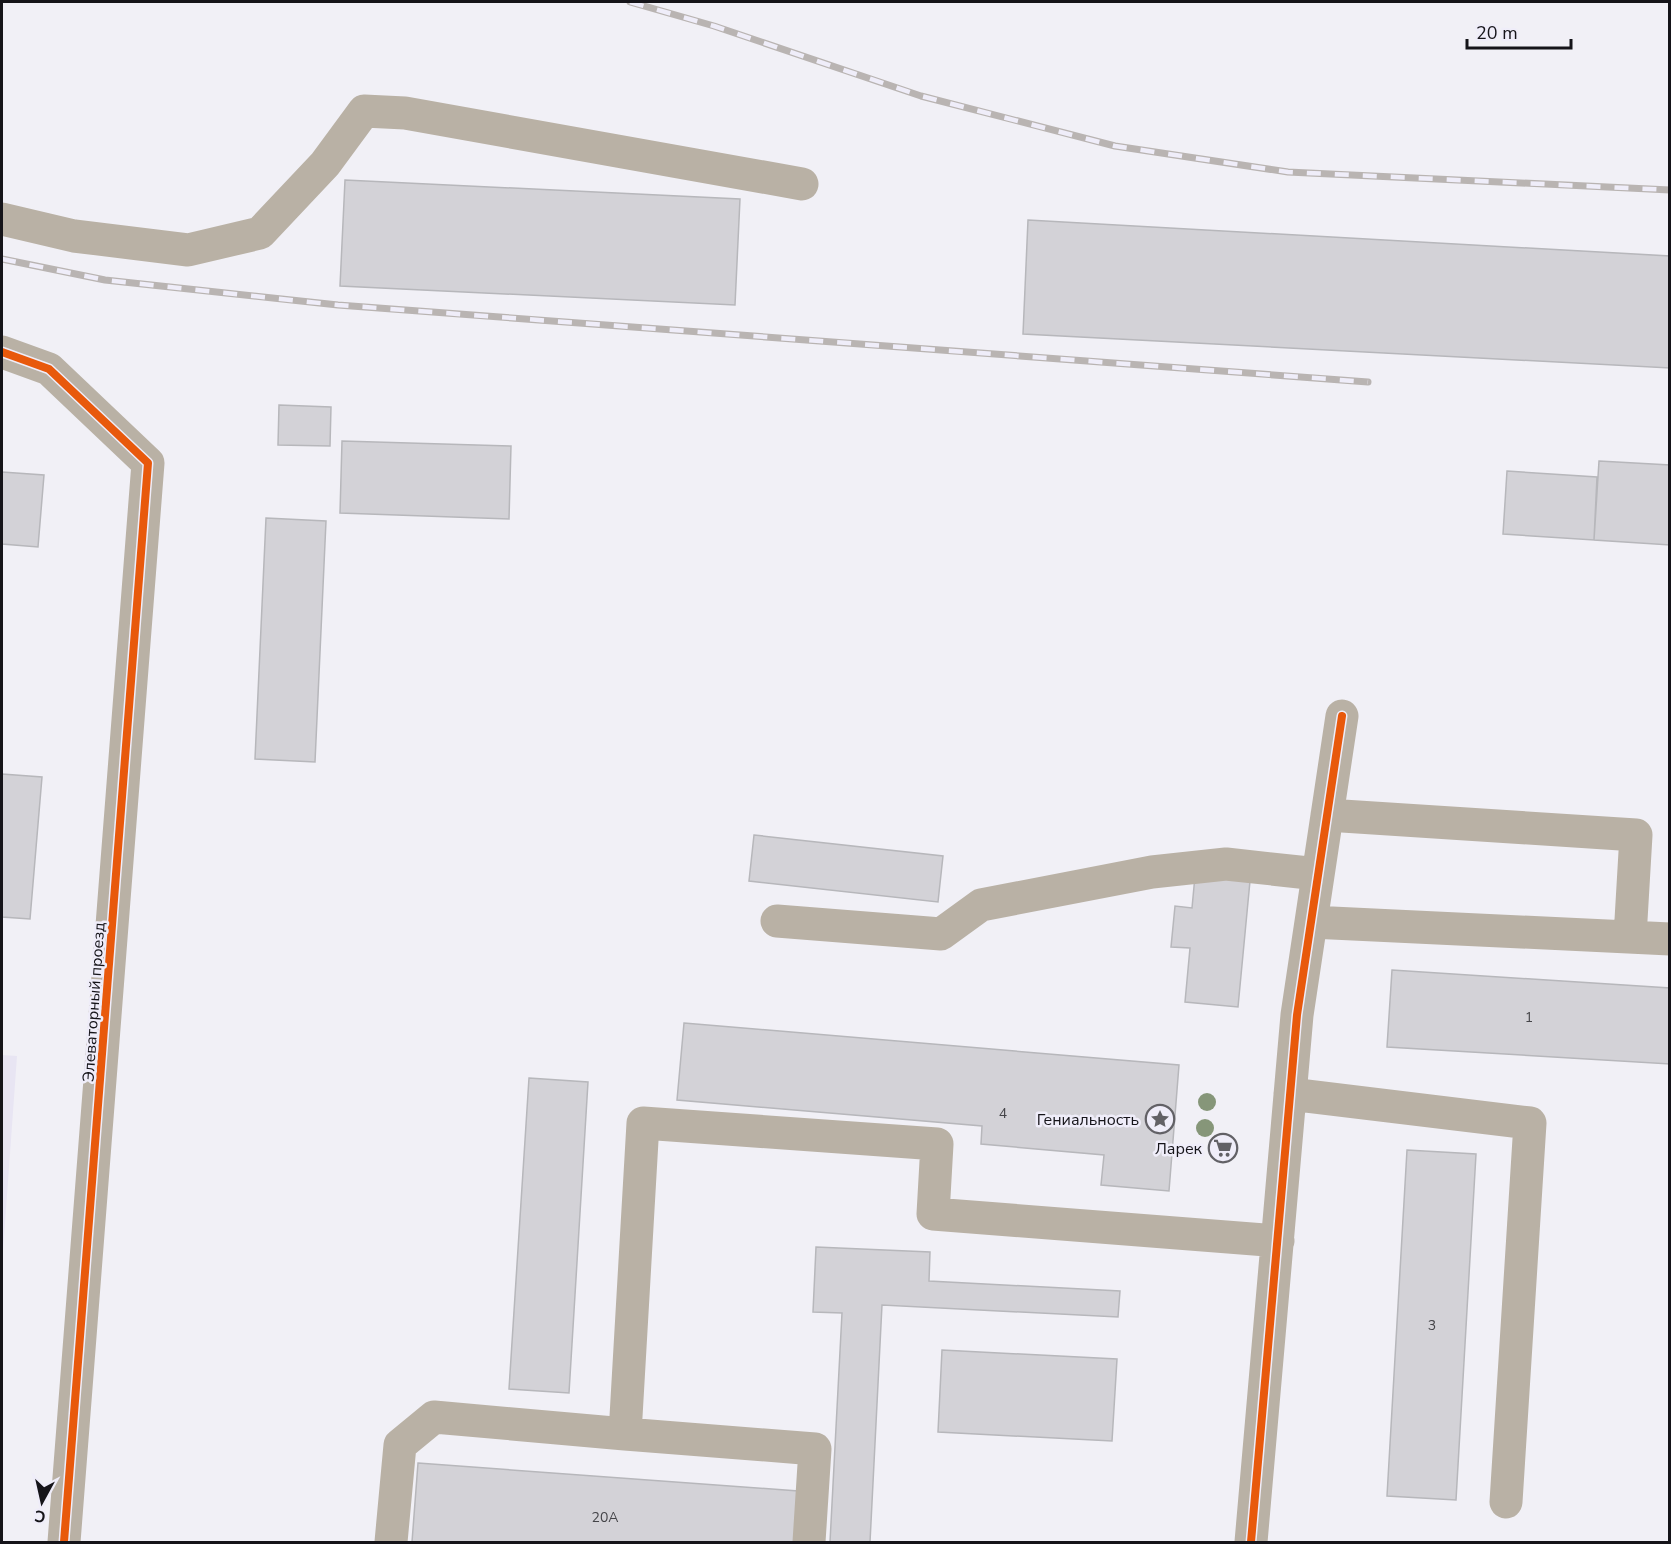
<svg xmlns="http://www.w3.org/2000/svg" width="1671" height="1544" viewBox="0 0 1671 1544" font-family="'Nunito Sans',sans-serif">
	<rect width="100%" height="100%" fill="#f1f0f6"/>
	<path fill="#e8e5f3" d="M2 1055 17 1056 2 1265Z"/>
	<path fill="#d3d2d7" stroke="#b7b7bb" stroke-width="1.5" d="M345 180 740 199 735 305 340 286Z
		M1028 220 1670 256V368L1023 334Z
		M279 405 331 407 330 446 278 445Z
		M342 441 511 446 509 519 340 513Z
		M1599 461 1670 465V545L1594 540Z
		M1507 471 1597 477 1594 540 1503 534Z
		M2 472 44 475 38 547 2 544Z
		M266 518 326 521 315 762 255 759Z
		M2 774 42 777 30 919 2 917Z
		M754 835 943 856 938 902 749 881Z
		M1195 876 1250 881 1238 1007 1185 1002 1190 948 1171 947 1175 906 1192 908Z
		M1392 970 1670 988V1064L1387 1047Z
		M684 1023 1179 1065 1169 1191 1101 1185 1104 1155 981 1144 982 1126 677 1100Z
		M529 1078 588 1082 569 1393 509 1389Z
		M1407 1150 1476 1154 1456 1500 1387 1496Z
		M816 1247 930 1252 929 1281 1120 1291 1118 1317 882 1305 870 1542H830L842 1313 813 1312Z
		M942 1350 1117 1359 1112 1441 938 1432Z
		M418 1463 798 1491 794 1542H412Z"/>
	<g fill="none" stroke-linecap="round" stroke-linejoin="round">
		<path stroke="#b9b1a5" stroke-width="33" d="M2 219 74 236 188 250 260 233 325 164 364 111 405 113 802 184
			M2 352 49 369 148 463 64 1542
			M1327 815 1636 835 1630 937
			M777 921 941 934 981 905 1152 872 1226 864 1318 874
			M1311 922 1670 939
			M1290 1094 1530 1123 1506 1502
			M391 1542 400 1445 434 1417 625 1434
			M809 1542 815 1449 625 1434 643 1123 937 1144 933 1214 1278 1241
			M1251 1542 1297 1015 1342 716"/>
		<g stroke="#b9b4b2" stroke-width="7">
			<path id="rail" d="M630 2 714 26 921 96 1115 146 1288 172 1670 190
				M2 259 105 280 338 305 1368 382"/>
		</g>
		<use href="#rail" stroke="#efedf9" stroke-width="4.5" stroke-dasharray="14" stroke-linecap="butt"/>
		<g stroke="#efedf9" stroke-width="11">
			<path id="cycleway" d="M2 352 49 369 148 463 64 1542
				M1251 1542 1297 1015 1342 716"/>
		</g>
		<use href="#cycleway" stroke="#e8590c" stroke-width="8"/>
	</g>
	<g fill="#869679">
		<circle cx="1207" cy="1102" r="9"/>
		<circle cx="1205" cy="1128" r="9"/>
	</g>
	<defs>
		<g id="sight-ring" transform="scale(1.5)"><circle r="9.5" fill="#efedf9" stroke="#626166" stroke-width="1.5"/><path d="M0-6L1.8-2.2L6-1.7L2.9 1.2L3.7 5.4L0 3.3L-3.7 5.4L-2.9 1.2L-6-1.7L-1.8-2.2Z" fill="#626166"/></g>
		<g id="supermarket-ring" transform="scale(1.5)"><circle r="9.5" fill="#efedf9" stroke="#626166" stroke-width="1.5"/><path d="M-6-5.5h2.5l.6 2H6L4.5 2H-2.5L-4.4-4H-6ZM-1.5 3.2a1.3 1.3 0 1 0 .1 0ZM3 3.2a1.3 1.3 0 1 0 .1 0Z" fill="#626166"/></g>
	</defs>
	<g fill-rule="evenodd">
		<use href="#sight-ring" x="1160" y="1119"/>
		<use href="#supermarket-ring" x="1223" y="1148"/>
	</g>
	<g text-anchor="middle" stroke-width="5" stroke-linejoin="round" paint-order="stroke">
		<g font-size="14" fill="#444448">
			<text x="1529" y="1022">1</text>
			<text x="1003" y="1118">4</text>
			<text x="1432" y="1330">3</text>
			<text x="605" y="1522">20А</text>
		</g>
		<g font-size="16" fill="#151419" stroke="#efedf9">
			<text transform="translate(93 1002) rotate(-86)" y="6">Элеваторный проезд</text>
		</g>
		<g font-size="16" fill="#151419" stroke="#efedf9" text-anchor="end">
			<text x="1139" y="1125">Гениальность</text>
			<text x="1202" y="1154">Ларек</text>
		</g>
	</g>
	<rect width="1671" height="1544" fill="none" stroke="#151419" stroke-width="6"/>
	<g transform="translate(42 1502) rotate(188)" stroke="#efedf9" stroke-width="4.5" paint-order="stroke">
	<path d="M0-4.5L10 22L0 15L-10 22Z" fill="#151419"/>
	<text y="-9" font-size="16" font-weight="bold" text-anchor="middle" fill="#151419">С</text>
	</g>
	<path d="M1467 39v9h104v-9" fill="none" stroke="#151419" stroke-width="3"/>
	<text x="1476" y="39" font-size="18" fill="#151419" stroke="#efedf9" stroke-width="4.5" paint-order="stroke">20 m</text>
</svg>
